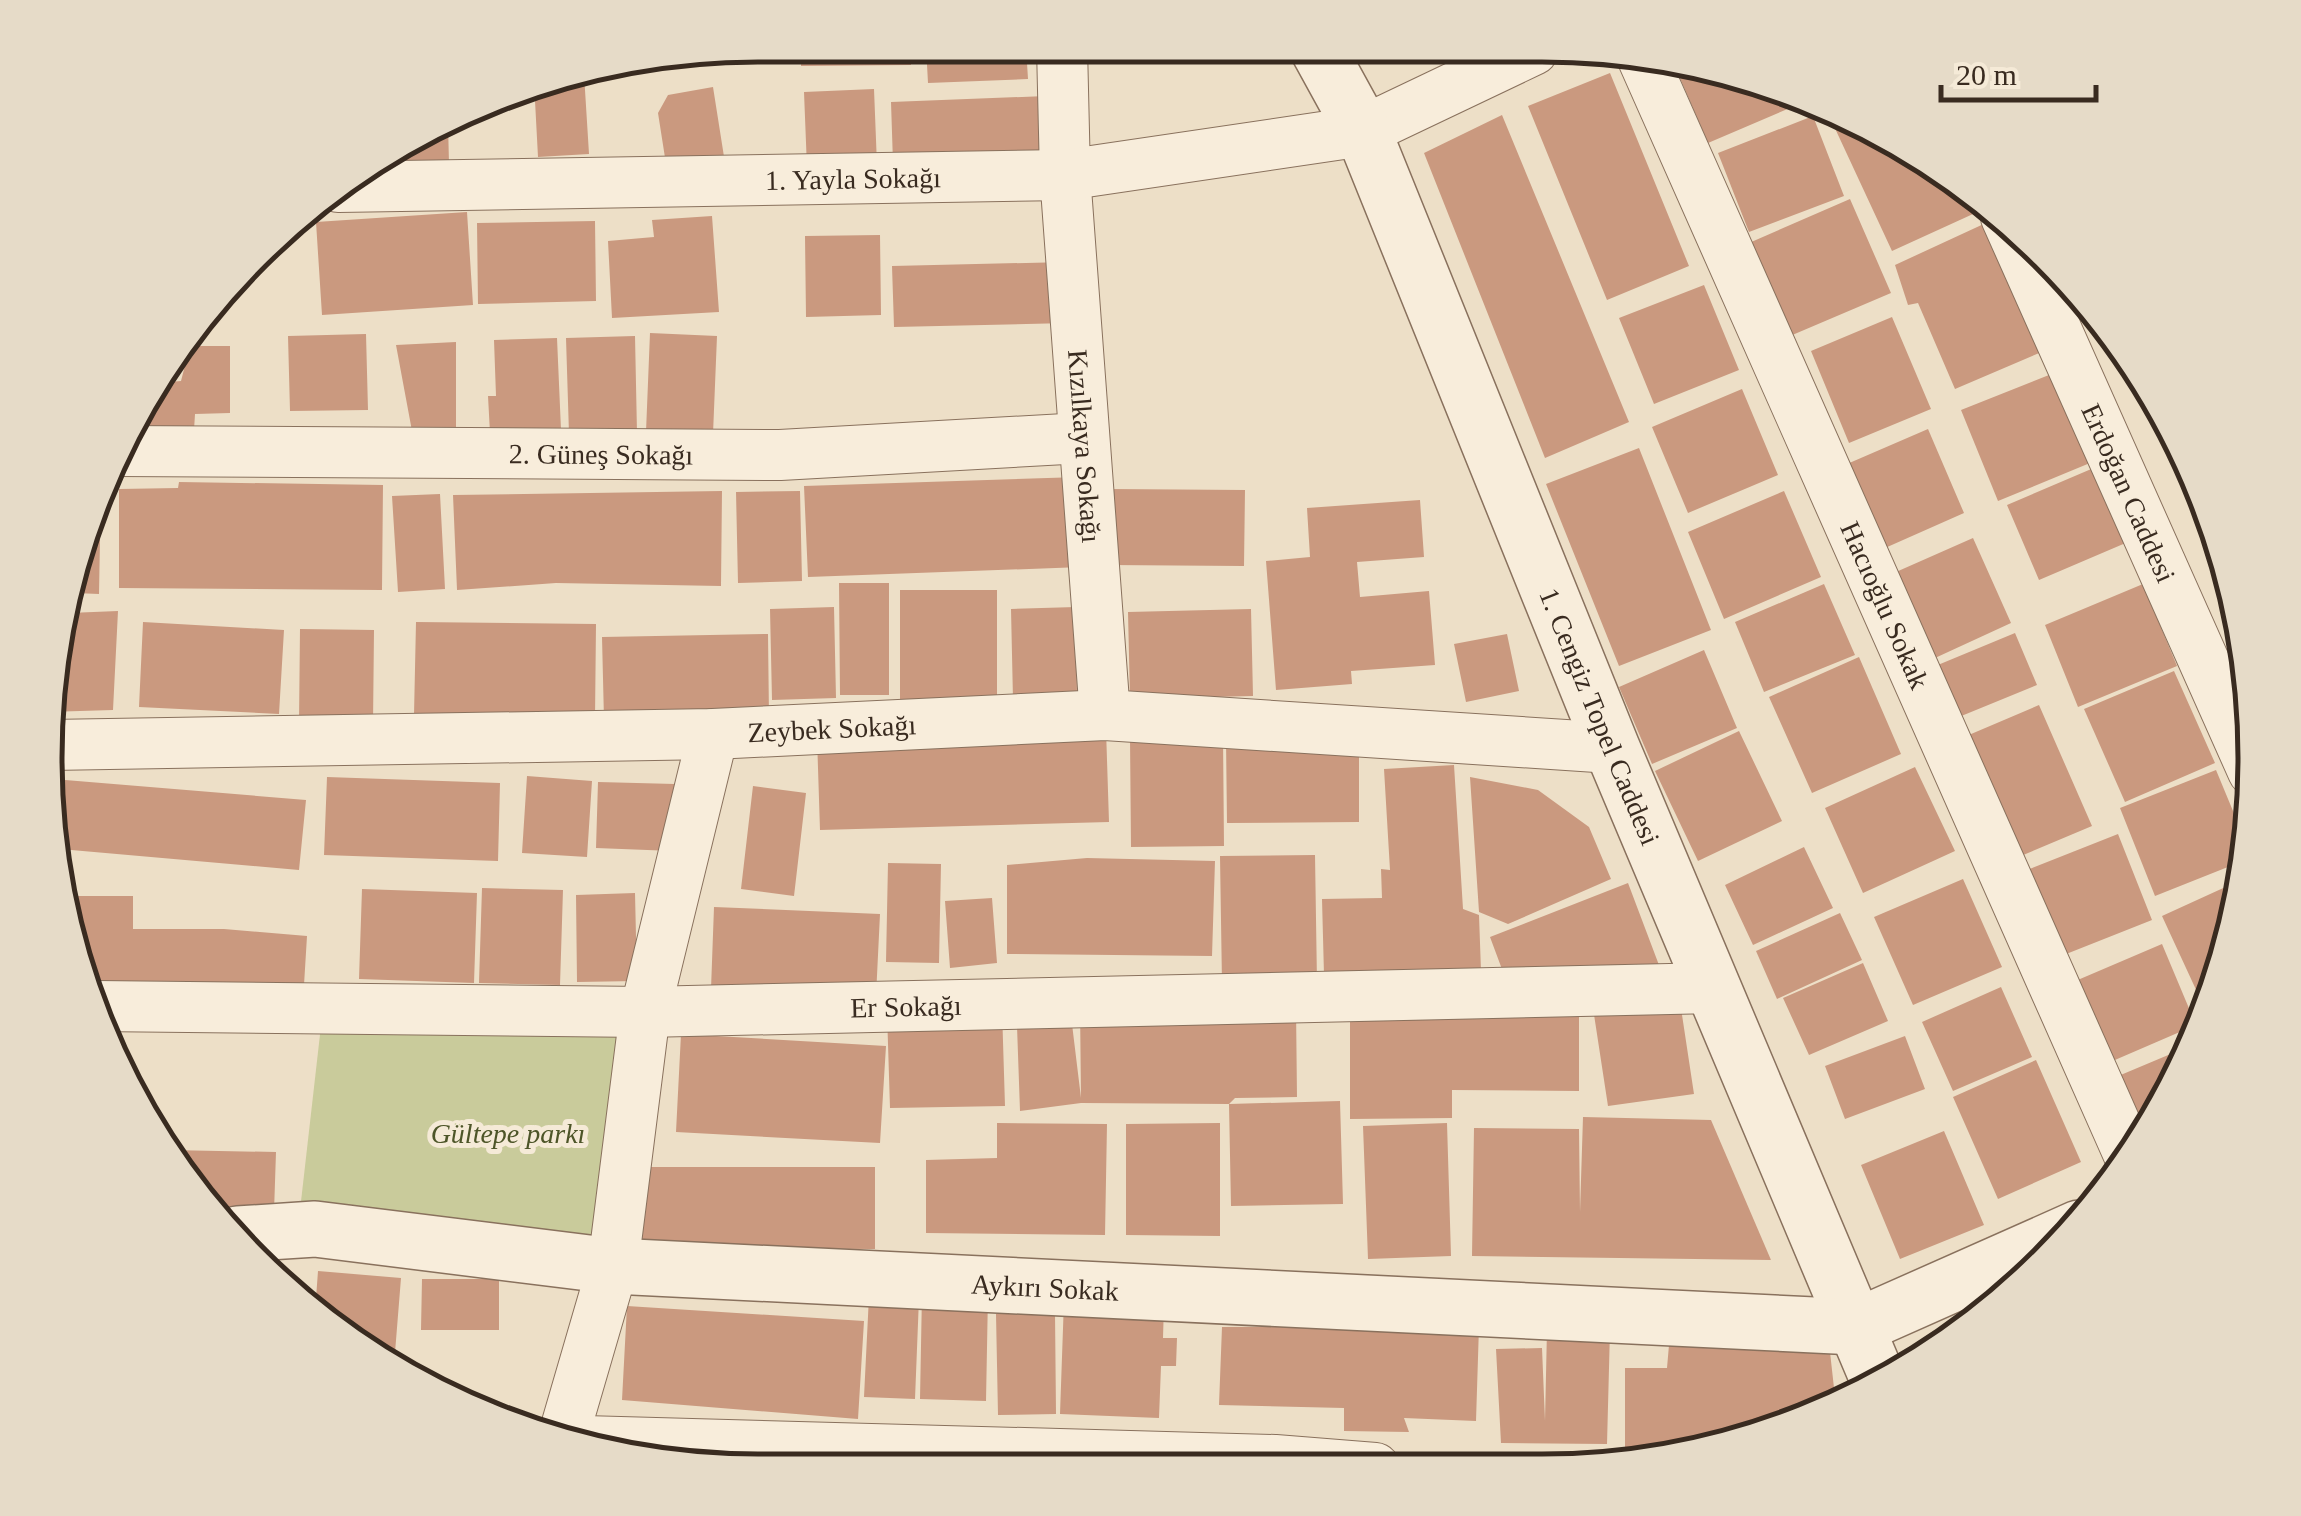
<svg xmlns="http://www.w3.org/2000/svg" width="2301" height="1516" viewBox="0 0 2301 1516" font-family="'Times New Roman',serif">
	<rect width="100%" height="100%" fill="#eddfc7"/>
	<path fill="#c9cb9b" d="M322 1017 635 1025 605 1256 299 1219Z"/>
	<path fill="#ca997f" d="M758 45H782L783 54 702 58V54Z
		M801 45 911 46V65L801 66Z
		M926 46 1026 47 1028 79 928 83Z
		M1673 62 1804 102 1708 143Z
		M1610 73 1689 266 1607 300 1528 106Z
		M584 74 589 154 538 157 534 82Z
		M713 87 725 163 666 164 658 113 668 95Z
		M874 89 877 165 807 168 804 92Z
		M1046 96 1049 157 893 163 891 102Z
		M1826 109 1858 118 1979 200 1984 209 1892 251Z
		M1502 115 1629 422 1545 458 1424 153Z
		M1813 116 1844 196 1749 232 1718 153Z
		M448 123 449 164 395 165 394 149Z
		M1850 199 1891 293 1790 336 1749 243Z
		M467 212 473 305 322 315 316 222Z
		M712 216 719 312 612 318 608 241 654 237 652 220Z
		M595 221 596 301 478 304 477 223Z
		M1988 222 2044 351 1955 389 1918 303 1908 305 1895 265Z
		M880 235 881 315 806 317 805 236Z
		M1066 262 1068 323 894 327 892 266Z
		M1704 285 1739 370 1654 404 1619 318Z
		M1892 317 1931 409 1849 443 1811 351Z
		M650 333 717 336 713 434 646 432Z
		M366 334 368 410 290 411 288 336Z
		M635 336 637 433 569 434 566 338Z
		M557 338 561 430 490 433 488 396H496L494 340Z
		M456 342V429L412 431 396 345Z
		M190 346H230V413L195 414 194 430 133 427 158 383 181 381Z
		M2054 373 2090 463 1998 501 1961 410Z
		M1742 389 1778 475 1688 513 1652 427Z
		M1928 429 1964 513 1885 548 1847 464Z
		M2179 438 2232 574 2233 583 2166 444Z
		M1639 448 1711 630 1619 666 1546 484Z
		M2103 464 2135 539 2039 580 2007 505Z
		M1079 477 1082 567 808 577 804 486Z
		M179 482 383 485 382 590 119 588V489L178 488Z
		M101 483 99 594 74 593 99 486Z
		M1109 489 1245 490 1244 566 1108 565Z
		M722 491 721 586 556 583 457 590 453 495Z
		M800 491 802 581 738 583 736 492Z
		M1784 491 1821 577 1724 619 1688 532Z
		M440 494 445 589 398 592 392 496Z
		M1420 500 1424 557 1357 562 1360 597 1429 591 1435 665 1351 671 1352 684 1276 690 1266 561 1310 557 1307 508Z
		M1973 538 2011 623 1935 658 1896 572Z
		M839 583H889V695H840Z
		M1824 584 1855 655 1764 692 1735 622Z
		M2143 584 2177 666 2078 707 2045 625Z
		M900 590H997V700H900Z
		M834 607 836 698 772 700 770 609Z
		M1076 607 1077 698 1013 700 1011 609Z
		M1251 609 1253 696 1130 699 1128 612Z
		M118 611 113 710 47 712 69 613Z
		M143 622 284 630 279 714 139 707Z
		M416 622 596 624 595 718 414 715Z
		M300 629 374 630 373 724 299 723Z
		M2015 633 2037 685 1954 719 1933 667Z
		M768 634 769 718 604 720 602 637Z
		M1507 634 1519 691 1466 702 1454 644Z
		M1704 650 1737 728 1652 764 1619 687Z
		M1859 657 1901 754 1812 793 1769 697Z
		M2174 671 2215 763 2125 802 2084 709Z
		M2039 705 2092 826 2009 861 1957 740Z
		M1106 729 1109 822 820 830 817 737Z
		M1739 731 1782 821 1698 861 1655 771Z
		M1223 735 1224 846 1131 847 1130 737Z
		M1226 739H1359V822L1227 823Z
		M1454 765 1463 909 1479 915 1481 971 1324 975 1322 899 1382 898 1381 869 1390 870 1384 769Z
		M1915 767 1955 851 1863 893 1825 808Z
		M2216 770 2250 852 2248 859 2155 896 2120 808Z
		M527 776 592 781 587 857 522 853Z
		M327 777 500 783 498 861 324 855Z
		M1470 777 1538 790 1589 827 1611 879 1508 924 1479 912Z
		M53 779 306 800 299 870 60 849Z
		M598 782 675 784 673 851 596 848Z
		M753 786 806 793 794 896 741 889Z
		M2118 834 2152 920 2046 962 2012 876Z
		M1804 847 1833 908 1753 945 1725 885Z
		M1315 855 1317 983 1222 984 1220 856Z
		M1087 858 1215 861 1212 956 1007 954V865Z
		M888 863 941 864 939 963 886 962Z
		M1963 879 2002 967 1913 1005 1874 917Z
		M2243 879 2218 988 2211 1004 2204 1007 2162 916Z
		M1628 883 1665 981 1506 980 1490 937Z
		M482 888 563 890 560 985 479 983Z
		M362 889 477 893 474 983 359 979Z
		M635 893 637 981 577 982 576 895Z
		M65 896H133V929H224L307 936 304 985 88 988 69 942Z
		M992 898 997 963 950 968 945 901Z
		M714 907 880 914 876 996 711 989Z
		M1840 913 1862 960 1777 999 1756 951Z
		M2162 944 2196 1025 2101 1066 2066 985Z
		M1863 963 1888 1021 1809 1055 1783 998Z
		M2001 987 2032 1057 1953 1091 1922 1022Z
		M1679 995 1694 1094 1608 1106 1593 1008Z
		M1080 1005 1296 1007 1297 1097 1235 1098 1229 1104 1081 1103 1020 1111 1017 1026 1072 1024 1081 1098Z
		M1350 1006 1579 1007V1091L1452 1090V1118L1350 1119Z
		M1002 1009 1005 1106 890 1108 887 1012Z
		M681 1034 886 1046 880 1143 676 1132Z
		M1905 1036 1925 1089 1845 1119 1825 1066Z
		M2192 1045 2160 1115 2134 1152 2104 1082Z
		M2036 1060 2081 1162 1998 1199 1953 1097Z
		M1340 1101 1343 1204 1231 1206 1229 1104Z
		M1583 1117 1711 1120 1771 1260 1472 1256 1474 1128 1579 1129 1580 1212Z
		M997 1123 1107 1124 1105 1235 926 1233V1160L997 1158Z
		M1220 1123V1236L1126 1235V1124Z
		M1447 1123 1451 1256 1368 1259 1363 1126Z
		M1944 1131 1984 1225 1900 1259 1861 1165Z
		M169 1150 276 1152 274 1212 219 1210Z
		M642 1167H875V1249L641 1248Z
		M318 1271 401 1278 394 1365 315 1312Z
		M422 1279H499V1330H421Z
		M922 1293 988 1294 986 1401 920 1399Z
		M869 1296 919 1298 915 1399 864 1397Z
		M1064 1300 1164 1304 1163 1338H1177L1176 1366H1161L1159 1418 1060 1414Z
		M627 1306 864 1321 858 1419 622 1400Z
		M1055 1313 1056 1414 998 1415 996 1314Z
		M1479 1326 1476 1421 1404 1418 1409 1432 1344 1431V1408L1219 1405 1222 1327Z
		M1547 1329 1610 1330 1607 1444 1501 1443 1496 1349 1542 1348 1545 1421Z
		M1962 1330 1964 1332 1920 1359 1916 1351Z
		M1829 1343 1836 1406 1743 1441 1662 1443 1625 1450V1368H1667L1669 1345 1725 1349Z"/>
	<g fill="none" stroke-linecap="round" stroke-linejoin="round">
		<g stroke="#89715d" stroke-width="52">
			<g id="minor">
				<path id="s1" d="M1062 47 1065 175 1105 715"/>
				<path id="s2" d="M1640 52 2130 1157"/>
				<path id="s3" d="M338 187 1065 175 1363 131 1533 50"/>
				<path id="s4" d="M2006 217 2253 771"/>
				<path id="s5" d="M119 451 780 455 1083 438"/>
				<path id="s6" d="M50 745 713 734 1105 715 1612 748"/>
				<path id="s7" d="M96 1006 645 1012 1715 988"/>
				<path d="M564 1434 613 1266 645 1012 713 734"/>
				<path d="M584 1441 1275 1460 1375 1468"/>
			</g>
		</g>
		<g stroke="#89715d" stroke-width="58">
			<g id="tertiary">
				<path id="s8" d="M1318 49 1363 131 1612 748 1880 1384"/>
				<path id="s9" d="M238 1234 315 1229 613 1266 1856 1327 2079 1228"/>
			</g>
		</g>
		<use href="#minor" stroke="#f8eddb" stroke-width="50"/>
		<use href="#tertiary" stroke="#f8eddb" stroke-width="55"/>
	</g>
	<g text-anchor="middle" stroke-width="10" stroke-linejoin="round" paint-order="stroke">
		<g font-size="28" fill="#392b20" stroke="#f5ead7">
			<text dy="10" stroke="none"><textPath href="#s3" startOffset="515">1. Yayla Sokağı</textPath></text>
			<text dy="10" stroke="none"><textPath href="#s1" startOffset="400">Kızılkaya Sokağı</textPath></text>
			<text dy="10" stroke="none"><textPath href="#s5" startOffset="482">2. Güneş Sokağı</textPath></text>
			<text dy="10" stroke="none"><textPath href="#s4" startOffset="302">Erdoğan Caddesi</textPath></text>
			<text dy="10" stroke="none"><textPath href="#s2" startOffset="605">Hacıoğlu Sokak</textPath></text>
			<text dy="10" stroke="none"><textPath href="#s8" startOffset="725">1. Cengiz Topel Caddesi</textPath></text>
			<text dy="10" stroke="none"><textPath href="#s6" startOffset="782">Zeybek Sokağı</textPath></text>
			<text dy="10" stroke="none"><textPath href="#s7" startOffset="810">Er Sokağı</textPath></text>
			<text dy="10" stroke="none"><textPath href="#s9" startOffset="810">Aykırı Sokak</textPath></text>
		</g>
		<g font-size="28" font-style="italic" fill="#4d5528" stroke="#f5ead7">
			<text x="508" y="1143">Gültepe parkı</text>
		</g>
	</g>
	<path d="M0 0H2301V1516H0ZM758 62H1542A696 696 0 0 1 2238 758V758A696 696 0 0 1 1542 1454H758A696 696 0 0 1 62 758V758A696 696 0 0 1 758 62Z" fill="#e6dbc8" fill-rule="evenodd"/>
	<path fill="none" stroke="#392b20" stroke-width="5" d="M758 62H1542A696 696 0 0 1 2238 758V758A696 696 0 0 1 1542 1454H758A696 696 0 0 1 62 758V758A696 696 0 0 1 758 62Z"/>
	<path d="M1941 85v15h155v-15" fill="none" stroke="#392b20" stroke-width="5"/>
	<text x="1956" y="85" font-size="30" fill="#392b20" stroke="#f5ead7" stroke-width="8" paint-order="stroke">20 m</text>
</svg>
